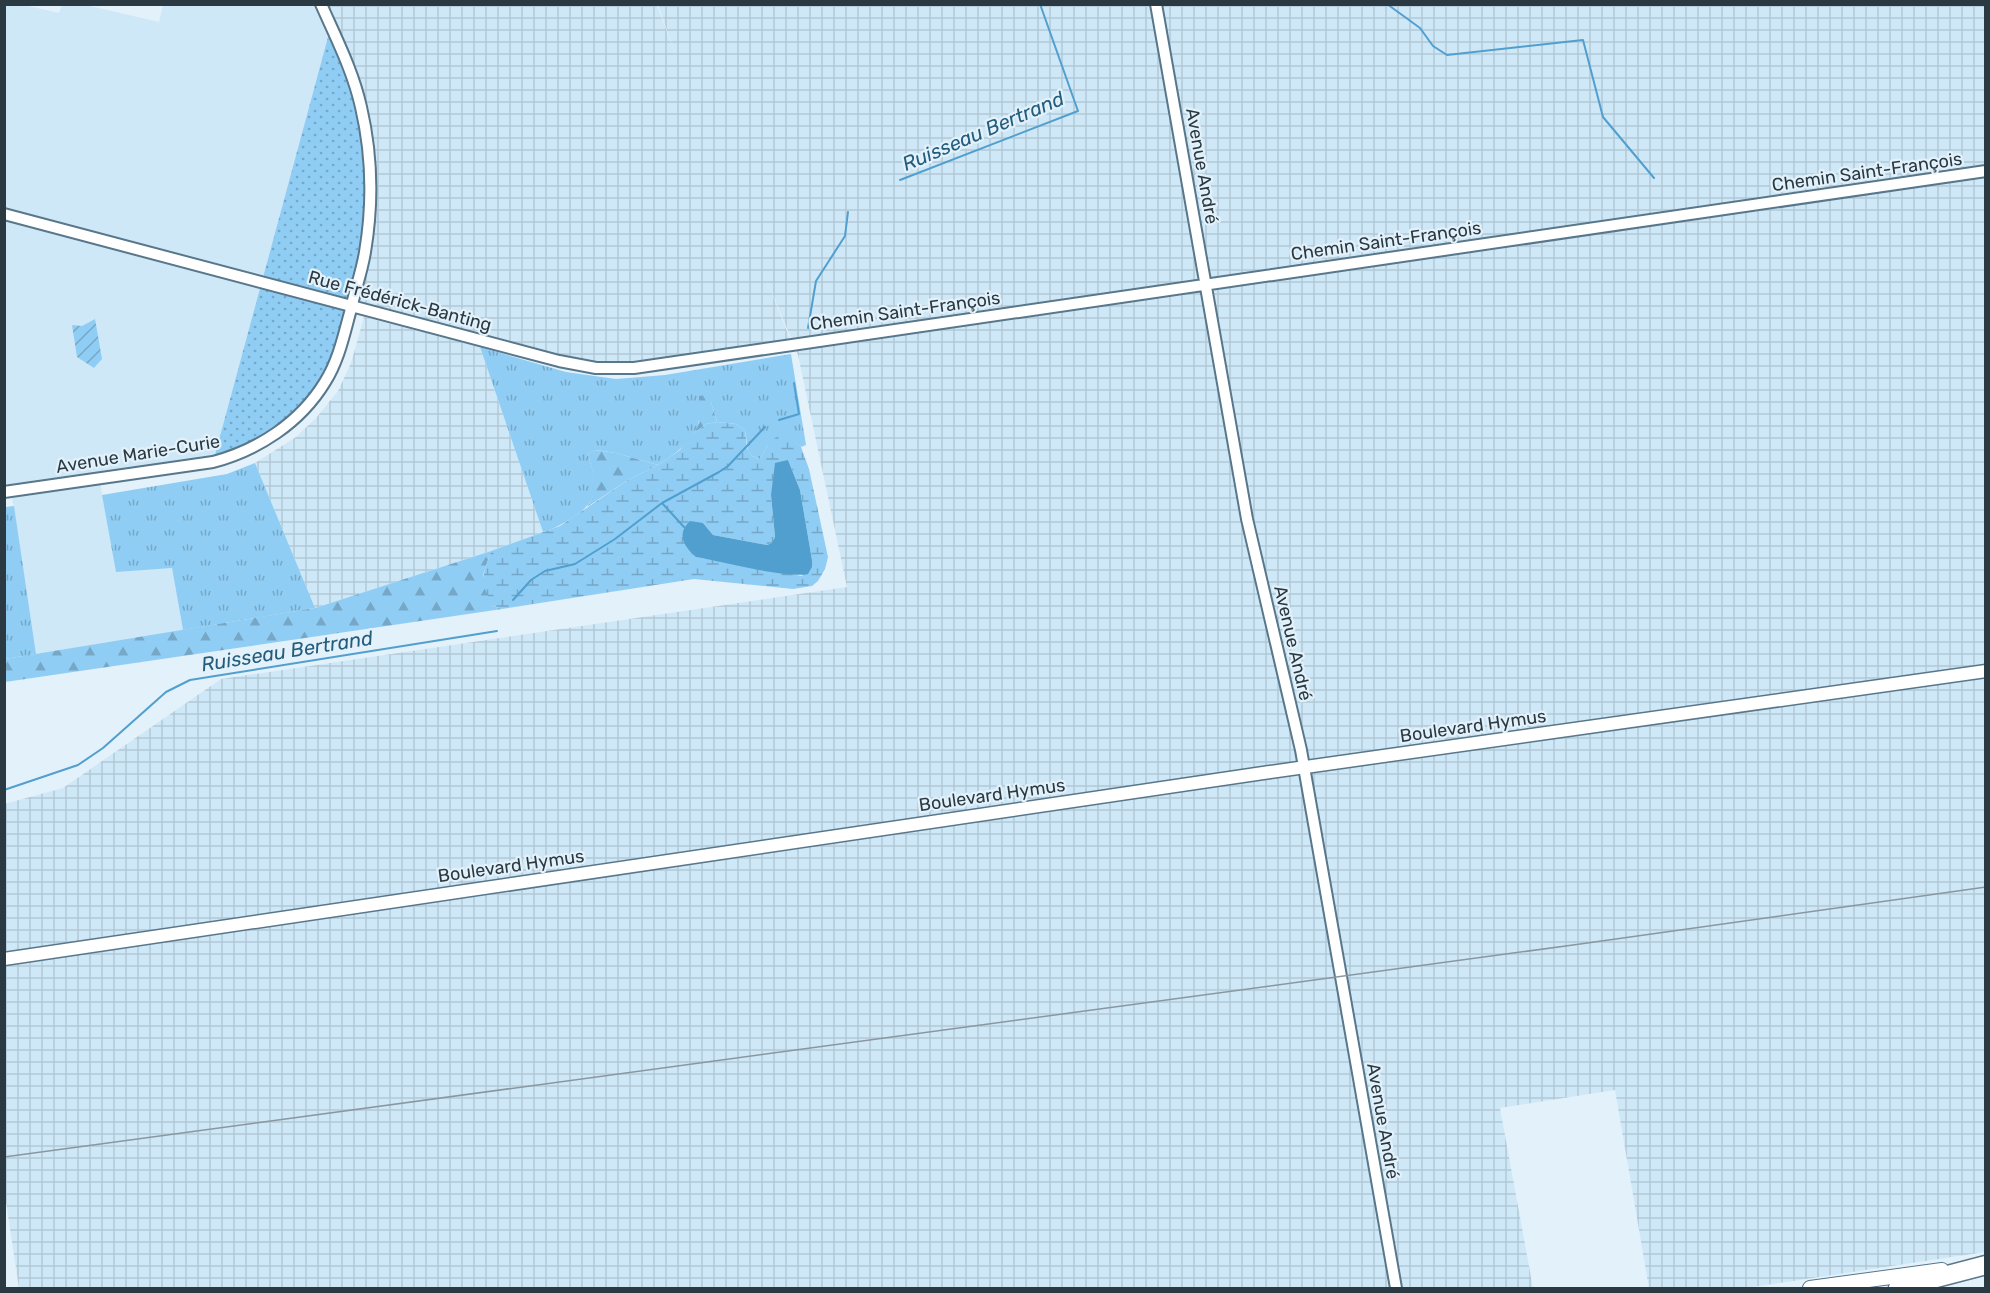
<svg xmlns="http://www.w3.org/2000/svg" width="1990" height="1293" viewBox="0 0 1990 1293" font-family="Rubik,sans-serif">
	<defs>
		<pattern id="industrial-grid" width="8" height="8" patternUnits="userSpaceOnUse" patternTransform="scale(1.5)"><rect width="8" height="8" fill="#cfe8f8"/><path d="M0 4h8M4 0v8" fill="none" stroke="#b2c8d6"/></pattern>
		<pattern id="grass-tufts" width="24" height="20" patternUnits="userSpaceOnUse" patternTransform="scale(1.5)"><rect width="24" height="20" fill="#90cdf4"/><path d="M3 7l-1-3M5 7V3M7 7l1-3M15 17l-1-3M17 17v-4M19 17l1-3" fill="none" stroke="#76a7c7"/></pattern>
		<pattern id="forest-firs" width="22" height="20" patternUnits="userSpaceOnUse" patternTransform="scale(1.5)"><rect width="22" height="20" fill="#90cdf4"/><path d="M5 1l3.5 6h-7zM16 11l3.5 6h-7z" fill="#76a7c7"/></pattern>
		<pattern id="wetland-marsh" width="20" height="14" patternUnits="userSpaceOnUse" patternTransform="scale(1.5)"><rect width="20" height="14" fill="#90cdf4"/><path d="M1 5h8M5 5V1M11 12h8M15 12V8" fill="none" stroke="#76a7c7"/></pattern>
		<pattern id="park-dots" width="8" height="8" patternUnits="userSpaceOnUse" patternTransform="scale(1.5)"><rect width="8" height="8" fill="#90cdf4"/><path d="M2 2h.1M6 6h.1" fill="none" stroke="#76a7c7" stroke-width="1.8" stroke-linecap="round"/></pattern>
		<pattern id="garden-furrows" width="10" height="10" patternUnits="userSpaceOnUse" patternTransform="scale(1.5)"><rect width="10" height="10" fill="#90cdf4"/><path d="M-1 1l2-2M0 10L10 0M9 11l2-2" fill="none" stroke="#76a7c7"/></pattern>
	</defs>
	<rect width="100%" height="100%" fill="#e3f1fa"/>
	<path fill="#cfe8f8" d="M4 5H24L59 13 62 5H86L159 22 163 5H321L331 26 213 462 99 476 116 571 172 568 183 630 36 654 10 484H4Z"/>
	<path fill="url(#industrial-grid)" d="M321 5H657L677 59 658 5H1985V1252L1746 1288H1649L1615 1090 1500 1108 1533 1288H19L4 1189V804L63 788 221 679 847 587 798 355 765 276 792 344 596 368 352 305 369 160Z
		M364 317 480 347 543 532 491 551 315 608 255 463 296 437 316 418 338 391 351 363Z"/>
	<path fill="url(#grass-tufts)" d="M480 347 566 372 616 379 665 375 791 354 806 445 801 447 790 438 768 445 760 459 752 456 748 450 745 430 736 424 717 422 711 402 699 396C699 404 700 412 699 420 696 441 673 455 658 465L616 453 596 450 588 454C595 479 602 497 578 514 566 522 556 528 543 532Z
		M255 463 315 608 183 630 172 568 116 572 102 495 227 474Z
		M14 506 36 654 5 659V507Z"/>
	<path fill="url(#forest-firs)" d="M704 395 711 402 717 422 706 424 694 433 699 422V396Z
		M595 450 616 453 658 465 628 480 587 507C599 491 593 472 588 454Z
		M491 551 483 575 493 606 502 609 5 682V659L315 608Z"/>
	<path fill="url(#wetland-marsh)" fill-rule="evenodd" d="M717 422 736 424 745 430 747 448 752 456 760 459 768 445 777 436 790 437 801 447 809 469 828 557 825 569 818 581 812 586 793 589 694 579 502 609 493 606C479 580 482 578 491 551L560 526 628 480 658 465 680 450 694 433 706 424ZM788 460 800 490 812 560 802 576 696 557 703 523 713 535 767 545 773 543 775 537 771 495Z"/>
	<path fill="url(#park-dots)" d="M331 26 341 50 369 160 365 253 325 382 287 426 213 462Z"/>
	<path fill="url(#garden-furrows)" d="M95 319 102 359 94 368 77 357 72 325 82 326Z"/>
	<path fill="#519fce" d="M788 460 800 490 812 560V567L808 574C789 579 719 561 696 557 684 547 676 534 690 521L703 523 713 535 767 545 772 543 775 537 771 495 775 463Z"/>
	<g fill="none" stroke-linecap="round" stroke-linejoin="round">
		<path stroke="#519fce" stroke-width="2" d="M1387 4 1420 28 1433 46 1447 55 1583 40 1603 117 1654 178
			M900 180 1078 111 1040 4
			M808 328 816 281 845 236 848 212
			M779 420 799 414 794 383
			M662 503 684 527
			M513 600 531 580 545 571 575 564 615 539 662 503 719 472 728 466 765 427
			M4 790 78 765 103 748 166 692 190 680 497 631"/>
		<g stroke="#58778b" stroke-width="14">
			<path id="minor" d="M1156 4 1247 519 1301 750 1396 1288
				M4 214 559 361 596 368H634L1986 171
				M4 492 213 462C258 450 300 423 325 382 339 360 344 334 351 309 355 290 362 271 365 252 373 204 372 154 361 107 353 71 336 38 321 4"/>
		</g>
		<g stroke="#58778b" stroke-width="15">
			<path id="tertiary" d="M4 959 1270 772 1986 671"/>
		</g>
		<g stroke="#58778b" stroke-width="16">
			<path id="secondary" d="M1810 1288 1942 1270"/>
		</g>
		<g stroke="#58778b" stroke-width="21">
			<path id="motorway" d="M1898 1288 1986 1265"/>
		</g>
		<use href="#minor" stroke="#fff" stroke-width="10"/>
		<use href="#tertiary" stroke="#fff" stroke-width="12"/>
		<use href="#secondary" stroke="#fff" stroke-width="14"/>
		<use href="#motorway" stroke="#fff" stroke-width="18"/>
		<path stroke="#8997a0" stroke-width="1.5" d="M4 1157 1573 945 1986 887"/>
	</g>
	<g text-anchor="middle" stroke-width="4.5" stroke-linejoin="round" paint-order="stroke">
		<g font-size="18" fill="#2b3942" stroke="#e3f1fa">
			<text transform="translate(1202 166) rotate(80)" y="6">Avenue André</text>
			<text transform="translate(1867 172) rotate(-8)" y="6">Chemin Saint-François</text>
			<text transform="translate(1386 241) rotate(-8)" y="6">Chemin Saint-François</text>
			<text transform="translate(400 301) rotate(15)" y="6">Rue Frédérick-Banting</text>
			<text transform="translate(905 311) rotate(-8)" y="6">Chemin Saint-François</text>
			<text transform="translate(138 454) rotate(-9)" y="6">Avenue Marie-Curie</text>
			<text transform="translate(1293 643) rotate(77)" y="6">Avenue André</text>
			<text transform="translate(1473 726) rotate(-8)" y="6">Boulevard Hymus</text>
			<text transform="translate(992 795) rotate(-8)" y="6">Boulevard Hymus</text>
			<text transform="translate(511 866) rotate(-8)" y="6">Boulevard Hymus</text>
			<text transform="translate(1383 1121) rotate(80)" y="6">Avenue André</text>
		</g>
		<g font-size="20" font-style="italic" fill="#235d7e" stroke="#e3f1fa">
			<text transform="translate(983 131) rotate(-23)" y="7">Ruisseau Bertrand</text>
			<text transform="translate(287 651) rotate(-9)" y="7">Ruisseau Bertrand</text>
		</g>
	</g>
	<rect width="1990" height="1293" fill="none" stroke="#2b3942" stroke-width="12"/>
</svg>
